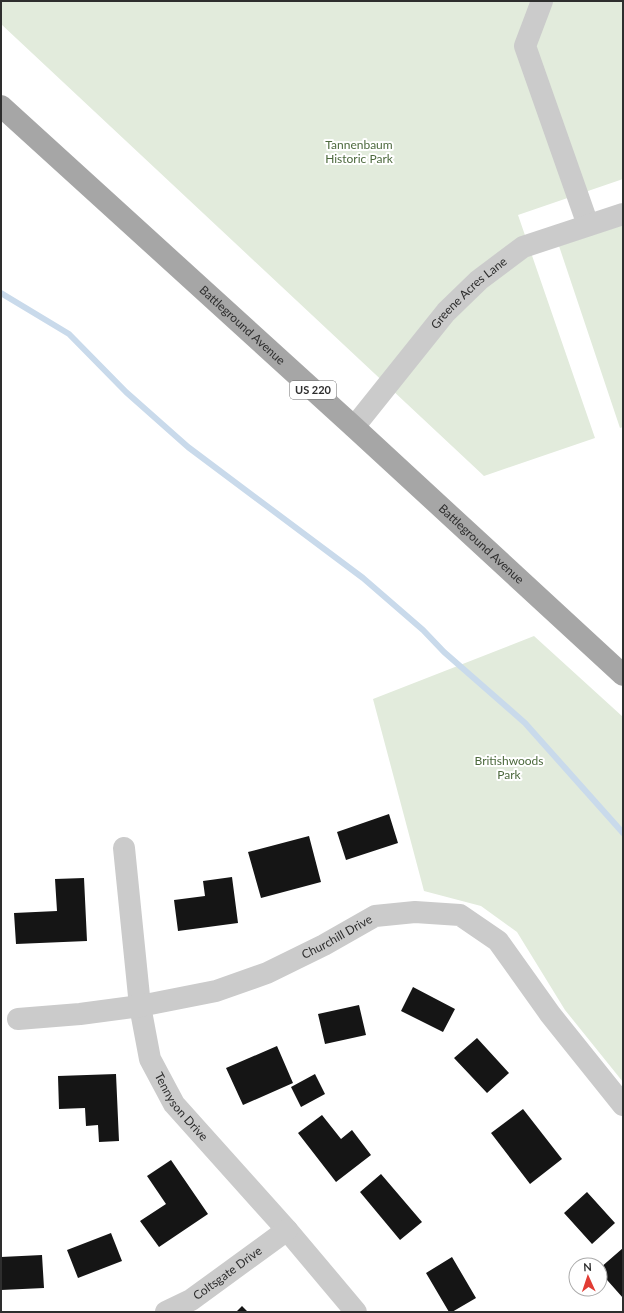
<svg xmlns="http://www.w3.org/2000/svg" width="624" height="1313" viewBox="0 0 624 1313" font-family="Lato,sans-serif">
	<rect width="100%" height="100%" fill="#fff"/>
	<path fill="#e2ebdc" d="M1 1H623V179L518 215 595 438 484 476 1 24Z
		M623 225V427L620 428 559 246Z
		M534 636 623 717V1082L565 1010 517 932 481 906 424 891 373 699Z"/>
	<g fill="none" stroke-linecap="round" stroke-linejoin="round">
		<path stroke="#c9daeb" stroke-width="6" d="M1 293 69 334 126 392 188 447 363 578 423 630 444 652 525 723 623 833"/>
	</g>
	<path fill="#151515" d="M389 814 398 843 346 860 337 832Z
		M309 836 321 882 261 898 248 852Z
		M232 877 238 923 178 931 174 900 205 896 203 881Z
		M84 878 87 941 16 944 14 913 57 911 55 879Z
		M413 987 455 1009 443 1032 401 1011Z
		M359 1005 366 1035 325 1044 318 1014Z
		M477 1038 509 1073 487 1093 454 1058Z
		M277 1046 293 1083 243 1105 226 1068Z
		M116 1074 119 1141 99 1142 98 1125 86 1126 85 1108 59 1109 58 1076Z
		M315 1074 325 1094 301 1107 291 1087Z
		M523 1109 562 1159 530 1184 491 1133Z
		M322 1115 341 1139 352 1130 371 1155 336 1182 298 1133Z
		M171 1160 208 1214 159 1247 140 1221 166 1204 147 1176Z
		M381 1174 422 1222 400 1240 360 1192Z
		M587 1192 615 1223 592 1244 564 1213Z
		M111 1233 122 1261 78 1278 67 1250Z
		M623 1248V1298L600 1272V1268Z
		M42 1255 44 1288 1 1290V1257Z
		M452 1257 476 1298 452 1312H449L426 1273Z
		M242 1306 248 1312H236Z"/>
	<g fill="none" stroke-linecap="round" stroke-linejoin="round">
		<g stroke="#cbcbcb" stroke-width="22">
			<path d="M542 1 525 46 588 225"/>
			<path id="s1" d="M354 427 446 312 479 280 523 247 623 214"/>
			<path id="s2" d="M124 848 140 1006 150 1059 174 1104 287 1230 356 1312"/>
			<path id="s3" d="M18 1019 80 1014 140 1006 216 991 267 973 324 945 375 916 415 912 460 915 498 941 550 1014 623 1105"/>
			<path id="s4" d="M166 1312 191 1300 287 1230"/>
		</g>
		<path stroke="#a6a6a6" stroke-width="22" id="s5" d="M1 106 354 427 623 675"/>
	</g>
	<g text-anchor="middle" stroke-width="4" stroke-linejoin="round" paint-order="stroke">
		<rect fill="#fff" stroke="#6d6d6d" stroke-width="1" x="290" y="381" width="46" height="18" rx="3"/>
		<g font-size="11" font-weight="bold" fill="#2e2e2e">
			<text x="313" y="394">US 220</text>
		</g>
		<g font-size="12" fill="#4c693d" stroke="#fff">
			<text x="359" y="149">Tannenbaum<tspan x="359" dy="14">Historic Park</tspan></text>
			<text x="509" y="765">Britishwoods<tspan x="509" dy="14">Park</tspan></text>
		</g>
		<g font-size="12" fill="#2e2e2e" stroke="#fff">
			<text dy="4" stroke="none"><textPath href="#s1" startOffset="177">Greene Acres Lane</textPath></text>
			<text dy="4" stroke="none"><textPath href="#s5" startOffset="326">Battleground Avenue</textPath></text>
			<text dy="4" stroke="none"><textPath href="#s5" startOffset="650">Battleground Avenue</textPath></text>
			<text dy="4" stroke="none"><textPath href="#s3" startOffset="333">Churchill Drive</textPath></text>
			<text dy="4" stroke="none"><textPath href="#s2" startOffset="270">Tennyson Drive</textPath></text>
			<text dy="4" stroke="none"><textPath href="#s4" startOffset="73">Coltsgate Drive</textPath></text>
		</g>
	</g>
	<rect width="624" height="1313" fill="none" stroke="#2e2e2e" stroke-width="4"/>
	<g transform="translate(588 1277) rotate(357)"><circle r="19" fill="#ffffff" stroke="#ababab"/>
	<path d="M0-3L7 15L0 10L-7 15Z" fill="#e13c34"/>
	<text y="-6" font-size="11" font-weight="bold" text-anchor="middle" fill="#2e2e2e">N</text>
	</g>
</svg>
